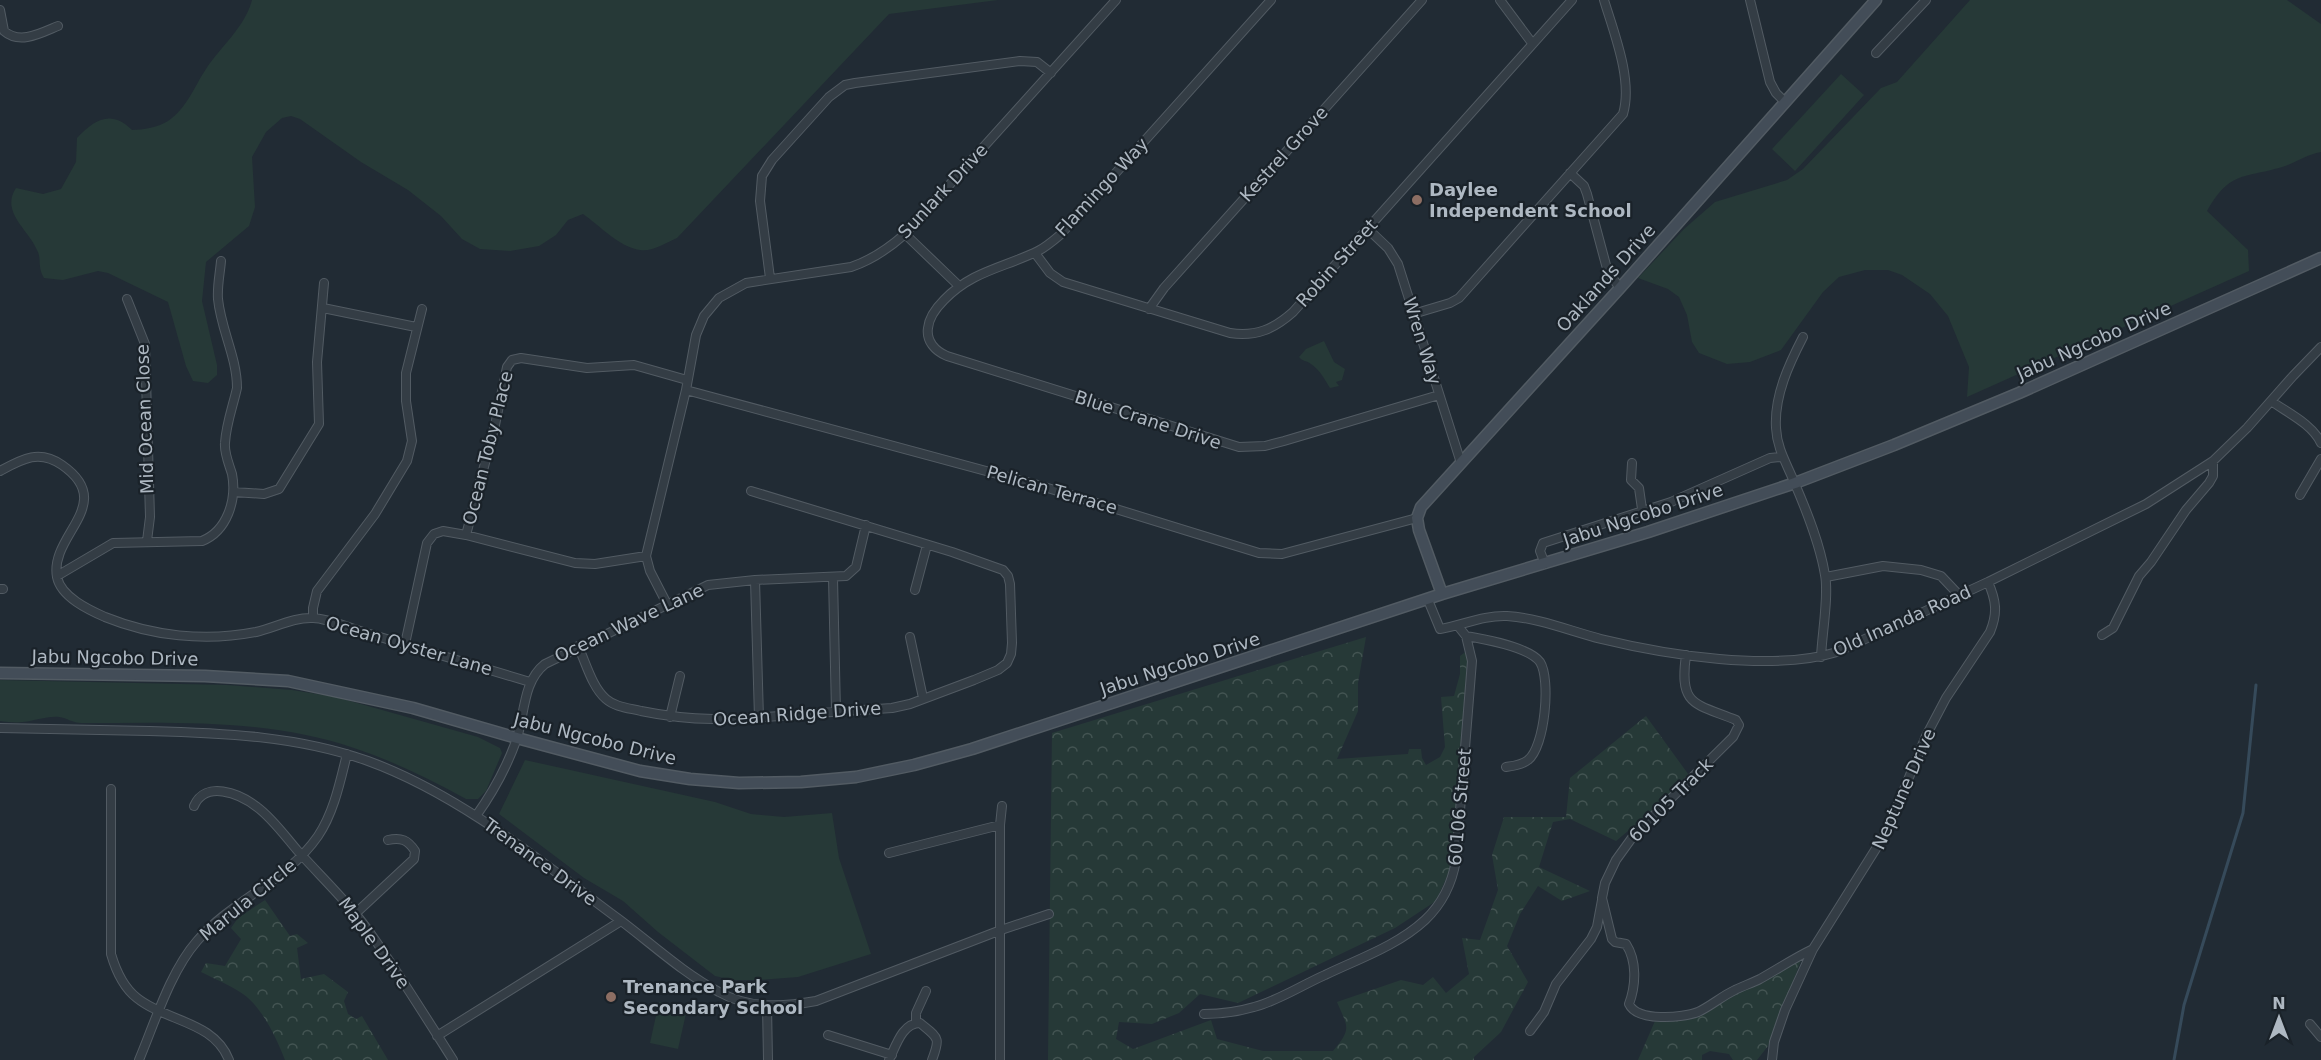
<svg xmlns="http://www.w3.org/2000/svg" width="2321" height="1060" viewBox="0 0 2321 1060" font-family="'DejaVu Sans',sans-serif">
	<defs>
		<pattern id="forest-crowns" width="20" height="18" patternUnits="userSpaceOnUse" patternTransform="scale(1.5)"><rect width="20" height="18" fill="#263937"/><path d="M2 6a3 3 0 1 1 6 0M12 15a3 3 0 1 1 6 0" fill="none" stroke="#435452"/></pattern>
	</defs>
	<rect width="100%" height="100%" fill="#212b34"/>
	<path fill="#263937" d="M252 0H998L889 14 677 238C666 243 652 252 640 250 619 247 599 225 583 214L568 220 556 235 539 246 510 251 480 249 462 239 441 216 408 190 361 162 300 119 291 116 282 118 266 132 252 157 255 207 249 226 206 262 202 301 217 365V375L208 383 193 381 186 366 168 302 108 273 98 271 63 280 44 278C37 267 42 259 37 250 29 230 0 212 16 188L43 194 61 189 76 162 77 138C94 120 111 109 132 130 143 130 159 127 168 121 187 108 194 87 206 69 222 45 245 27 252 0Z
		M1970 0H2287L2321 24V152C2308 154 2297 162 2285 166 2245 179 2231 169 2207 211L2248 250 2249 271 1967 397 1969 367 1948 316 1930 294 1902 275 1888 270H1865L1839 277 1823 292 1781 350 1750 362 1727 364 1699 353 1692 342 1687 315 1679 297 1668 289 1638 278 1684 229 1715 202 1787 180 1803 169 1881 88 1897 82Z
		M1841 74 1864 95 1795 171 1772 149Z
		M1324 341 1334 362 1345 369 1342 380 1336 382 1339 386 1330 388C1325 380 1320 370 1311 364 1306 360 1303 362 1299 357L1306 349Z
		M0 680 227 685 292 690 336 697 478 737 500 748 502 753 486 791 478 799H466C430 779 393 761 354 748 267 718 171 723 81 723 73 723 67 718 59 717 46 716 35 721 23 722 16 723 7 722 0 721Z
		M525 760 715 802 751 814 784 817 832 813 839 858 871 954 798 977 759 980H732L715 976 658 932 623 901 584 878 499 814Z
		M659 1002 687 1009 678 1049 650 1043Z"/>
	<path fill="url(#forest-crowns)" d="M1366 637 1358 683V711L1337 759 1408 754 1409 749H1421L1422 758 1426 765 1440 757 1445 747 1441 697 1454 696 1460 674V656L1468 650 1453 847 1449 872 1436 901 1395 928 1238 1003 1200 994 1179 1013 1152 1024 1119 1022 1116 1039 1133 1049 1211 1020 1217 1039 1263 1051H1333C1352 1028 1348 1028 1337 1002L1401 980 1423 985 1433 977 1446 993 1469 974 1462 938 1480 940 1498 890 1492 855 1504 817H1566L1570 778 1646 716 1691 778 1616 841 1570 819 1553 822 1539 867 1590 891 1562 901 1538 886 1520 914 1507 946 1528 982 1501 1032 1474 1057V1060H1048L1052 733Z
		M265 900 290 936 297 934 308 943 297 948 301 979 324 974 348 992 344 1001 348 1014 356 1019 362 1016 388 1060H285C277 1039 262 1007 243 994 230 985 215 979 201 972L206 963 225 966 241 939 231 928 238 918Z
		M1802 958 1768 1046 1757 1060H1733L1729 1054 1710 1051 1702 1055V1060H1638L1655 1021 1692 1019 1738 991Z"/>
	<g fill="none" stroke-linecap="round" stroke-linejoin="round">
		<path stroke="#364a5a" stroke-width="3" d="M2174 1060 2184 1005 2243 813 2256 685"/>
		<g stroke="#525b63" stroke-width="10">
			<path id="street" d="M1271 0 1060 235C1053 241 1046 247 1038 251 1003 268 972 271 944 300 936 308 929 317 928 328 926 341 935 351 947 356L1239 447 1265 446 1284 441 1439 395
				M1500 0 1532 43
				M1750 0 1770 82 1776 93 1785 102
				M0 10 4 31C20 45 41 33 58 26
				M1876 53 1926 0
				M1570 173 1584 186 1587 194 1606 265 1611 276 1620 288
				M1368 229 1388 248 1398 264 1461 463
				M905 234 958 285
				M1035 253 1050 273 1063 282 1230 333C1256 337 1274 329 1293 312L1572 0
				M770 278 760 201 762 176 772 160 829 97 845 85 855 83 1020 61 1037 62 1051 73
				M127 299 145 344 150 517 147 541
				M323 308 416 327
				M1149 309 1164 288 1422 0
				M1413 314 1450 303 1459 298 1623 114C1633 80 1614 33 1604 0
				M1803 337C1789 364 1774 396 1776 428 1777 449 1787 464 1795 484 1807 512 1820 544 1825 575 1829 595 1822 634 1821 657
				M686 390 1038 485 1259 553 1282 554 1417 518
				M2271 401C2288 413 2312 424 2321 443
				M1632 463 1631 480 1639 488 1642 509
				M0 471C22 459 39 449 62 465 118 504 49 535 57 577 61 597 89 610 105 617 152 636 205 642 256 632 274 628 294 617 313 618 327 618 355 630 370 634 423 650 477 666 530 682
				M234 492 264 494 279 489 319 424 317 362 324 283
				M2300 495 2321 459
				M466 535 495 425 507 367 512 360 521 358 587 368 634 365 687 380
				M1545 564 1540 551 1543 543 1671 502 1770 458 1781 457
				M57 576 113 543 202 541C227 531 237 500 232 474 229 464 224 453 225 443 226 424 233 406 237 388 237 357 221 330 218 299 217 287 220 273 221 261
				M1826 577 1883 566 1921 570 1941 576 1959 595
				M833 578 836 712
				M755 580 759 718
				M0 589H3
				M915 590 927 545
				M1428 600 1440 629C1463 625 1484 615 1507 616 1539 618 1570 631 1601 639 1667 655 1772 672 1837 652L1988 582 2146 504 2213 461 2247 428 2293 376 2321 347
				M667 604 650 571 646 556 686 390 696 335 704 316 719 298 746 283 851 267C872 260 888 249 905 234L1116 0
				M313 618V608L317 591 375 514 407 461 412 441 406 401V373L422 309
				M2102 635 2113 628 2139 576 2151 562 2186 510 2209 483 2213 476V461
				M1466 636C1484 639 1529 647 1540 662 1551 679 1545 747 1528 760 1522 765 1513 766 1506 767
				M910 637 923 698
				M405 644 427 543 434 534 443 531 466 535 575 563 595 564 646 556
				M578 646C586 663 592 687 606 699 615 707 629 708 641 711 699 723 738 719 796 715 828 712 860 710 892 708L910 704 974 680 998 670 1007 663 1011 654 1012 643 1010 584 1008 576 1003 570 952 552 751 491
				M1686 655C1679 706 1694 703 1736 720L1739 725 1733 737 1634 835 1616 860 1605 883 1602 898 1612 939 1615 942 1626 944C1637 961 1636 985 1629 1004 1637 1022 1683 1018 1698 1012 1711 1006 1722 996 1735 990 1743 986 1752 983 1760 979 1778 969 1794 958 1813 949
				M670 717 680 676
				M0 728C50 729 100 730 149 731 224 733 298 736 368 761 459 794 543 863 620 920 652 944 683 973 719 992 749 1009 783 1007 816 1001L1001 930 1049 914
				M111 789V954C116 971 124 988 137 998 167 1022 214 1021 229 1060
				M194 806C205 780 239 793 257 807 272 818 285 836 297 850 323 879 351 905 373 937 401 977 427 1019 453 1060
				M476 816C493 792 506 769 516 741 525 716 522 682 545 664L708 585 755 580 846 576 856 567 866 525
				M889 853 1000 825
				M356 913 414 859 415 851C408 840 401 837 388 840
				M767 1006 768 1060
				M1204 1014C1221 1014 1237 1012 1254 1007 1278 1001 1302 985 1325 975 1358 959 1397 946 1425 920 1443 903 1452 884 1456 860L1472 661 1466 636 1458 626
				M916 1023V1013L926 991
				M2310 1024 2321 1037
				M1530 1031 1544 1012 1556 984 1591 939 1597 927 1602 900
				M828 1035 892 1055
				M437 1036 621 921
				M139 1060C155 1022 170 972 197 941 232 900 287 881 318 836 334 812 340 782 347 754
				M889 1060C896 1046 902 1023 920 1023 938 1038 941 1037 932 1060
				M1000 1060V825L1002 806
				M1772 1060 1774 1042 1785 1010 1813 949 1887 831 1926 736 1946 698 1990 632C1998 613 1996 600 1988 582"/>
		</g>
		<g stroke="#525b63" stroke-width="13">
			<path id="secondary" d="M1442 594 1419 530 1417 518 1421 507 1620 288 1876 0
				M0 673 205 676 288 681 413 708 517 738 640 771 690 779 739 783 801 782 856 777 914 765 972 749 1442 594 1648 532 1795 483 1894 445 2019 393 2321 258"/>
		</g>
		<use href="#street" stroke="#343d45" stroke-width="8"/>
		<use href="#secondary" stroke="#434d58" stroke-width="10"/>
	</g>
	<g fill="#8d6e63" stroke="#1a2229" stroke-width="2">
		<circle cx="1417" cy="200" r="6"/>
		<circle cx="611" cy="997" r="6"/>
	</g>
	<g text-anchor="middle" stroke-width="4.5" stroke-linejoin="round" paint-order="stroke">
		<g font-size="18" fill="#aeb8c2" stroke="#1a2229">
			<text transform="translate(1284 154) rotate(-48)" y="6">Kestrel Grove</text>
			<text transform="translate(1102 187) rotate(-47)" y="6">Flamingo Way</text>
			<text transform="translate(943 191) rotate(-47)" y="6">Sunlark Drive</text>
			<text transform="translate(1337 263) rotate(-48)" y="6">Robin Street</text>
			<text transform="translate(1606 278) rotate(-48)" y="6">Oaklands Drive</text>
			<text transform="translate(1422 341) rotate(73)" y="6">Wren Way</text>
			<text transform="translate(2094 341) rotate(-24)" y="6">Jabu Ngcobo Drive</text>
			<text transform="translate(145 419) rotate(-92)" y="6">Mid Ocean Close</text>
			<text transform="translate(1148 420) rotate(18)" y="6">Blue Crane Drive</text>
			<text transform="translate(488 448) rotate(-76)" y="6">Ocean Toby Place</text>
			<text transform="translate(1052 490) rotate(16)" y="6">Pelican Terrace</text>
			<text transform="translate(1643 515) rotate(-18)" y="6">Jabu Ngcobo Drive</text>
			<text transform="translate(1902 621) rotate(-24)" y="6">Old Inanda Road</text>
			<text transform="translate(629 623) rotate(-25)" y="6">Ocean Wave Lane</text>
			<text transform="translate(409 646) rotate(16)" y="6">Ocean Oyster Lane</text>
			<text transform="translate(115 658) rotate(1)" y="6">Jabu Ngcobo Drive</text>
			<text transform="translate(1180 664) rotate(-18)" y="6">Jabu Ngcobo Drive</text>
			<text transform="translate(797 714) rotate(-4)" y="6">Ocean Ridge Drive</text>
			<text transform="translate(595 739) rotate(14)" y="6">Jabu Ngcobo Drive</text>
			<text transform="translate(1904 789) rotate(-66)" y="6">Neptune Drive</text>
			<text transform="translate(1671 800) rotate(-45)" y="6">60105 Track</text>
			<text transform="translate(1460 807) rotate(-85)" y="6">60106 Street</text>
			<text transform="translate(540 862) rotate(36)" y="6">Trenance Drive</text>
			<text transform="translate(248 900) rotate(-39)" y="6">Marula Circle</text>
			<text transform="translate(374 943) rotate(54)" y="6">Maple Drive</text>
		</g>
		<g font-size="18" font-weight="bold" fill="#aeb8c2" stroke="#1a2229" text-anchor="start">
			<text x="1429" y="196">Daylee<tspan x="1429" dy="21">Independent School</tspan></text>
			<text x="623" y="993">Trenance Park<tspan x="623" dy="21">Secondary School</tspan></text>
		</g>
	</g>
	<g transform="translate(2279 1018)" stroke="#1a2229" stroke-width="4.5" paint-order="stroke">
	<path d="M0-4.5L10 22L0 15L-10 22Z" fill="#aeb8c2"/>
	<text y="-9" font-size="16" font-weight="bold" text-anchor="middle" fill="#aeb8c2">N</text>
	</g>
</svg>
